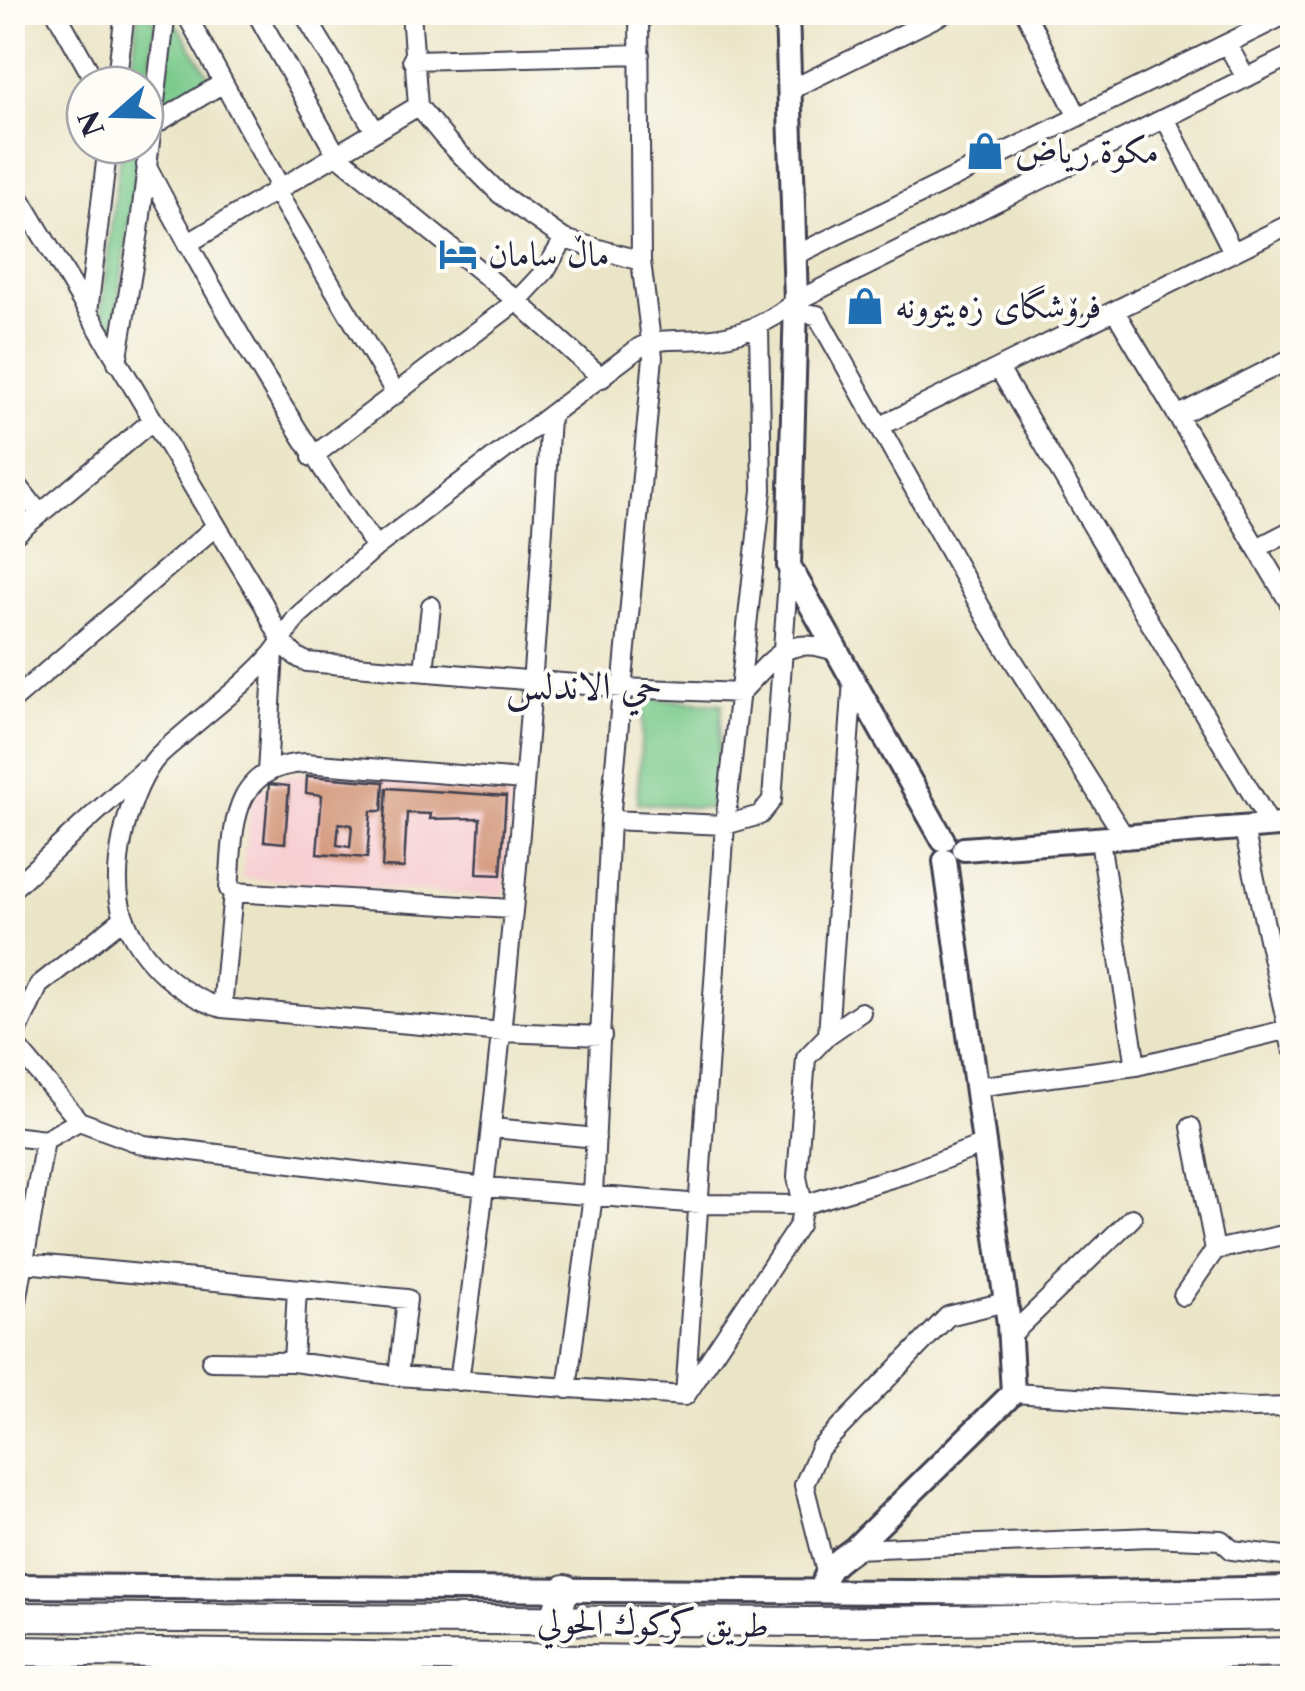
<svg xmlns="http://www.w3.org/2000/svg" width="1305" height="1691" viewBox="0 0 1305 1691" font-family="'Libre Caslon Text',Amiri,serif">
	<rect width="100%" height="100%" fill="#fdfcf7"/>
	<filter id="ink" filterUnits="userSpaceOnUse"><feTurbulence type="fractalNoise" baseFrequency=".01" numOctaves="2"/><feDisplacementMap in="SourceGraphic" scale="20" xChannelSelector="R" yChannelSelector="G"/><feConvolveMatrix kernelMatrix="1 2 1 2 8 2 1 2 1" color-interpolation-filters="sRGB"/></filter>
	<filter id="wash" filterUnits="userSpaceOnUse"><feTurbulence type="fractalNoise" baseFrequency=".0048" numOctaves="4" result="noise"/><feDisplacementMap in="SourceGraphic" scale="40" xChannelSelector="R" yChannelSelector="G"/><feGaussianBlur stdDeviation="2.25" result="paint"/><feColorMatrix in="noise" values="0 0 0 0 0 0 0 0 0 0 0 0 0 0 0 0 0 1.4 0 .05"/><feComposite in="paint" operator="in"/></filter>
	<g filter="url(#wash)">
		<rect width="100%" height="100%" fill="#ebe5c7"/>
		<path fill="#f7cfd3" d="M311 771 512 789 505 891 498 897 242 878 250 807 257 792 279 777Z"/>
		<path fill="#79c98a" stroke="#4e7662" stroke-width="2.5" d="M145 13 156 21 145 106V85H129L138 16Z
			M172 25 178 26 212 80 162 112Z
			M121 145H140L114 332 101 310Z
			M644 698 722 704 715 809 637 803Z"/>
		<g id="blocks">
			<path fill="#d29477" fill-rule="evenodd" d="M307 776 384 782 382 811H371L367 858 317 854 322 795 306 793ZM339 823 352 825 350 847 337 845Z
				M269 784 289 786 285 843 264 841Z
				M387 788 506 796 501 875 477 874 480 818 430 819 431 814 407 813 404 868 382 867Z"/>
		</g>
	</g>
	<g filter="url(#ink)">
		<use href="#blocks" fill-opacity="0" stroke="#403f50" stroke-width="2.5"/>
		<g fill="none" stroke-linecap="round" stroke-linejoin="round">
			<g stroke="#403f50" stroke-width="22">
				<path id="minor" d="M56 12 97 85
					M185 12 280 187
					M256 12 336 154 517 301 602 378
					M303 12 375 131
					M411 12 418 106 447 141 500 194 564 239 641 261
					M1025 12 1078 117
					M1227 44 1246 78
					M412 60 640 54
					M116 85 125 12
					M790 90 947 12
					M1165 118 1233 252
					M152 126 223 83
					M146 165C215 297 290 426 376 547
					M12 185 264 605C275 627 283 653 307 662L623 688 740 693C773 660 786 632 837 652
					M275 189 396 394
					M187 244 418 106
					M794 256 1291 12
					M88 312 108 145
					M795 312 817 315 989 622 1126 839
					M1116 313 1292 607
					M117 362 139 231 166 12
					M999 369 1271 826
					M1177 416 1292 358
					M881 426 1292 223
					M312 457 517 301 545 271 564 239
					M12 478 40 514
					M12 537 152 421
					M1257 548 1292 530
					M424 671 431 606
					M12 701 215 527
					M267 773 274 652
					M610 820 725 825 762 490 759 327
					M1244 829 1292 1048
					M1100 841 1136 1066
					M12 889 143 770
					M511 909 233 892 229 889C234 831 228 767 305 763L524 780
					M222 1008 233 892
					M828 1035 861 1012
					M602 1036 503 1032 222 1008C180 995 140 960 124 917 108 874 127 798 153 762 160 752 172 744 181 736 208 712 252 679 273 653 283 641 288 627 299 615L376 547 640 347C660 337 680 341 702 339 739 337 767 324 796 301L1292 55
					M12 1041 79 1121 144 1145 486 1187 701 1204 803 1205 908 1173 984 1144
					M13 1041 39 985 124 918
					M976 1087 1136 1066 1289 1029
					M1191 1127 1215 1250
					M493 1128 596 1138
					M12 1136 45 1140 79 1121
					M24 1263 407 1299 398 1376
					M1183 1296 1215 1250 1292 1233
					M12 1331 45 1140
					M1010 1336 1132 1218
					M211 1361 293 1362 398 1376 685 1396
					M293 1362 297 1289
					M459 1381C504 1061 531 739 550 417
					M567 1389 593 1195 610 820 653 357 641 261 639 12
					M1013 1393 1253 1408 1292 1407
					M686 1395 799 1225 803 1205 797 1177 806 1058 828 1035 853 680
					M685 1396 725 825 760 815 772 800 789 566
					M854 1549 1151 1537 1221 1540 1232 1550 1292 1557
					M826 1572 804 1485 820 1448 948 1316 1005 1302"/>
			</g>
			<g stroke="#403f50" stroke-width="28">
				<path id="major" d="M787 12 796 301 789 566 943 840
					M964 849 1292 824
					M12 1586 1052 1593 1292 1588
					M823 1590C823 1569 838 1561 854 1549L1013 1393 1009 1324 945 861"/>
			</g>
			<g stroke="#403f50" stroke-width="32">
				<path id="highway" d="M12 1617 811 1622 1292 1615
					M555 1618 565 1589
					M12 1651 788 1662 1292 1652"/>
			</g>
			<use href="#minor" stroke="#fff" stroke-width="18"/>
			<use href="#major" stroke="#fff" stroke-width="22"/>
			<use href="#highway" stroke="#fff" stroke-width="28"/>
		</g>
	</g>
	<defs>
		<g id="shop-bare" transform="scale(3)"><path d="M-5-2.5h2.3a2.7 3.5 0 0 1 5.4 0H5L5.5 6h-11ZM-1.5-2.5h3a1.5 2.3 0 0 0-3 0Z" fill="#1f6fb2" stroke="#fdfcf7" stroke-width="2.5" paint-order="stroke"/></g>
		<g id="hotel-bare" transform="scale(3)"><path d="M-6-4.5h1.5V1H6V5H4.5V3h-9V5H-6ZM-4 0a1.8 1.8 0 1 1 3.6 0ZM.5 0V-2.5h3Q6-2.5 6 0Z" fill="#1f6fb2" stroke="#fdfcf7" stroke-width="2.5" paint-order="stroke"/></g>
	</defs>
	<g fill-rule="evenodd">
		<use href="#shop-bare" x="985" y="151"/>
		<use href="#hotel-bare" x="458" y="254"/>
		<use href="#shop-bare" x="865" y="306"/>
	</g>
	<g text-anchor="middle" stroke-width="8" stroke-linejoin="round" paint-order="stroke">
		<g font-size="35" fill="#22223b" stroke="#fdfcf7" text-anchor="start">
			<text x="1015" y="163">مكوة رياض</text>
			<text x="488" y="266">ماڵ سامان</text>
			<text x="895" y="318">فرۆشگای زەیتوونە</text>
		</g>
		<g font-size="35" fill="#22223b" stroke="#fdfcf7">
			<text transform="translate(653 1623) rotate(1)" y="12">طريق كركوك الحولي</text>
		</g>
		<g font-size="38" fill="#22223b" stroke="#fdfcf7">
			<text x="584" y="699">حي الاندلس</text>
		</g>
	</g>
	<rect width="1305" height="1691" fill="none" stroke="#fdfcf7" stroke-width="50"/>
	<g transform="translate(115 115) rotate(250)"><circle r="48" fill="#fdfcf7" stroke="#a5a5ac" stroke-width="2.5"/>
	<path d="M0-8L18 38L0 25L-18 38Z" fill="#1f6fb2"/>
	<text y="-15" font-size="28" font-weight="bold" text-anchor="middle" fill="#22223b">N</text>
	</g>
</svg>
